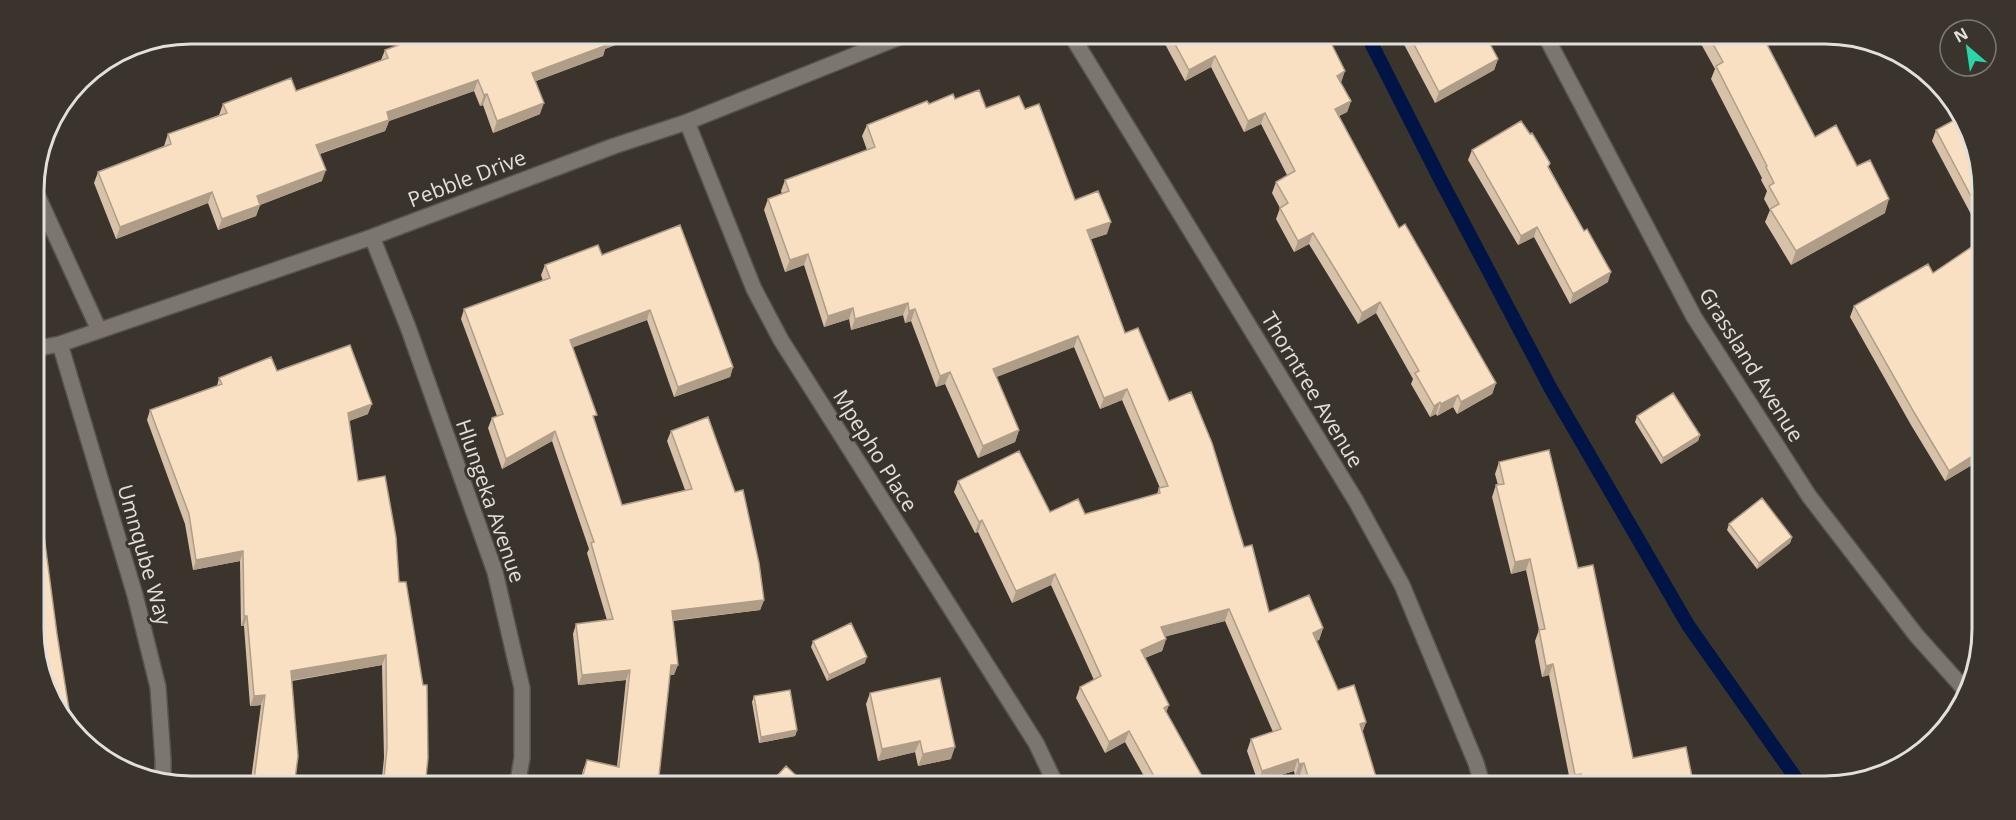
<svg xmlns="http://www.w3.org/2000/svg" width="2016" height="820" viewBox="0 0 2016 820" font-family="'Open Sans',sans-serif">
	<rect width="100%" height="100%" fill="#3a342d"/>
	<g fill="none" stroke-linecap="round" stroke-linejoin="round">
		<path stroke="#001545" stroke-width="14" d="M1366 33 1438 175 1551 389 1688 625 1802 787"/>
		<g stroke="#57534d" stroke-width="18">
			<path id="lane" d="M33 186 99 330"/>
		</g>
		<g stroke="#57534d" stroke-width="18">
			<path id="street" d="M1070 33 1356 501 1402 585 1476 763 1483 787
				M1544 33 1694 317 1809 496 1916 635 1967 692
				M687 122 754 289 781 340 1036 743 1057 787
				M372 237 408 327 495 572 522 688V758L517 787
				M60 344 135 595 158 687 163 760V782
				M34 349 60 344 372 237 614 146 687 122 910 33"/>
		</g>
		<use href="#lane" stroke="#7d766f" stroke-width="15"/>
		<use href="#street" stroke="#7d766f" stroke-width="15"/>
	</g>
	<path fill="#d7c1a8" d="M462 33H646L605 49 603 56 536 81 540 114 493 133 483 105 480 106 474 91 389 121 385 131 320 154 322 181 260 205 256 216 218 230 208 203 116 239 94 183 98 172 164 146 168 134 219 115 223 104 296 91 381 60 385 50 442 41Z
		M1159 33H1326L1341 83 1351 101 1347 112 1339 116 1399 228 1496 383 1492 394 1457 414 1453 407 1437 416 1436 414 1430 417 1411 384 1413 379 1376 313 1358 324 1309 244 1294 252 1276 219 1280 208 1272 193 1276 182 1287 175 1261 124 1244 132 1211 67 1185 81Z
		M1398 33H1484L1498 59 1494 70 1435 103Z
		M1695 33H1761L1815 137 1857 166 1885 213 1791 265 1765 222 1770 210 1764 199 1767 191 1761 180 1762 178 1711 79 1715 69Z
		M955 99 986 108 1025 109 1075 200 1107 234 1091 239 1125 333 1169 401 1244 547 1269 612 1323 628 1319 640 1316 641 1338 690 1366 722 1362 733 1379 787H1304L1300 774 1295 776 1294 771 1258 782 1247 751 1251 739 1273 732 1225 621 1165 636 1166 639 1162 651 1145 658 1166 713 1208 787H1150L1125 742 1105 753 1076 698 1080 687 1094 680 1051 585 1012 603 978 532 975 533 954 492 958 481 1050 512 1085 514 1157 494 1159 488H1160L1122 400 1100 409 1074 347 996 377 1019 430 1015 442 978 458 945 384 936 387 911 321 905 323 903 315 851 330 849 319 824 327 804 265 785 272 764 210 768 199 782 194 781 191 785 180 867 150 862 136 867 125 929 104Z
		M1954 108 1982 169V235L1932 141 1936 130 1956 119 1952 112Z
		M1472 150 1549 167 1584 231 1608 282 1570 304 1534 237 1518 245 1468 160Z
		M1982 240V459L1945 481 1911 425 1850 317 1854 306 1933 273Z
		M602 255 733 367 730 377 674 397 647 320 573 347 595 421 622 505 685 490 667 441 671 431 764 600 760 610 673 621 674 675H670L659 776 684 787H579L583 770 587 760 617 767 626 680 578 685 573 634 576 624 607 620 587 553 589 549 552 441 502 469 488 428 492 418 497 416 461 319 464 309 543 281 541 275 545 265Z
		M277 371 368 414 349 421 358 481 399 582 425 787H381L384 758 382 665 292 681 294 787H250L261 705 250 706 244 626H241L240 561 193 570 185 524 147 420 150 410 217 386 219 378Z
		M1637 416 1700 435 1698 441 1661 464 1635 422Z
		M1499 462 1578 568 1633 758 1694 787H1577V785L1571 786 1549 675 1542 677 1535 641 1539 630 1526 570 1511 574 1492 497 1496 485H1498L1495 474Z
		M1729 524 1792 537 1790 543 1757 569 1727 530Z
		M813 641 865 663 827 681 811 647Z
		M870 693 951 759 918 766 915 752 878 761 866 704Z
		M754 696 797 730 795 736 759 743 752 702Z"/>
	<path fill="#af9d88" d="M622 33H646L605 49 603 56 528 84 532 73 605 40Z
		M1215 56 1211 67 1185 81 1189 70Z
		M1498 59 1494 70 1435 103 1439 92Z
		M1345 71 1341 83 1337 76Z
		M478 80 474 91 389 121 385 131 312 156 316 145 387 112Z
		M487 94 483 105 480 106 484 95Z
		M1351 101 1347 112 1331 120 1335 109Z
		M544 103 540 114 493 133 497 121Z
		M1265 113 1261 124 1244 132 1248 121Z
		M326 170 322 181 260 205 256 216 218 230 222 219 257 196Z
		M212 192 208 203 116 239 120 227Z
		M1889 199 1885 213 1791 265 1796 251Z
		M1111 222 1107 234 1083 242 1087 230Z
		M1537 227 1534 237 1518 245 1521 236Z
		M1313 233 1309 244 1294 252 1298 241Z
		M808 254 804 265 785 272 790 260Z
		M1611 272 1608 282 1570 304 1573 294Z
		M1380 302 1376 313 1358 324 1362 313Z
		M908 303 903 315 851 330 855 319Z
		M853 308 849 319 824 327 828 316Z
		M915 309 911 321 905 323 909 311Z
		M650 310 647 320 566 350 570 340Z
		M1078 336 1074 347 989 380 993 369Z
		M733 367 730 377 674 397 678 387Z
		M950 372 945 384 936 387 940 376Z
		M1496 383 1492 394 1457 414 1461 402Z
		M1127 389 1122 400 1100 409 1104 398Z
		M1458 395 1453 407 1437 416 1441 404Z
		M1440 402 1436 414 1430 417 1434 406Z
		M372 404 368 414 344 423 348 413Z
		M1019 430 1015 442 978 458 983 446Z
		M555 431 552 441 502 469 506 459Z
		M1700 435 1698 441 1661 464 1663 458Z
		M1982 450V459L1945 481 1949 471Z
		M982 520 978 532 975 533 979 522Z
		M1792 537 1790 543 1757 569 1759 563Z
		M243 551 240 561 193 570 196 560Z
		M1530 559 1526 570 1511 574 1515 562Z
		M1055 574 1051 585 1012 603 1016 591Z
		M764 600 760 610 668 621 672 611Z
		M1229 609 1225 621 1157 639 1161 627Z
		M244 616H247L244 626H241Z
		M1323 628 1319 640 1309 644 1313 633Z
		M1166 639 1162 651 1137 661 1141 650Z
		M386 655 382 665 287 681 291 671Z
		M867 657 865 663 827 681 829 675Z
		M1553 664 1549 675 1542 677 1546 666Z
		M671 665H678L674 675H668Z
		M630 670 626 680 578 685 582 675Z
		M265 695 261 705 250 706 254 696Z
		M1169 705 1165 716 1164 708Z
		M1366 722 1362 734 1360 724Z
		M797 730 795 736 759 743 761 737Z
		M1129 731 1125 742 1105 753 1109 742Z
		M920 741 915 752 878 761 882 749Z
		M955 747 951 759 918 766 923 754Z
		M1298 759 1294 771 1258 782 1262 771Z
		M1304 763 1300 774 1295 776 1299 764Z
		M1581 774 1577 785 1571 786 1575 775Z"/>
	<path fill="#fae0c3" stroke="#af9d88" stroke-width="1.5" d="M432 33H439L442 41 462 33H622L605 40 607 45 532 73 544 103 497 121 487 94 484 95 478 80 387 112 389 120 316 145 326 170 257 196 260 205 222 219 212 192 120 227 98 172 171 144 168 134 227 113 223 104 291 78 296 91 388 58 385 50Z
		M1169 33H1326L1345 71 1337 76 1351 101 1335 109 1399 228 1405 224 1496 383 1461 402 1458 395 1441 404 1440 402 1434 406 1415 373 1419 371 1380 302 1362 313 1313 233 1298 241 1280 208 1288 203 1276 182 1295 171 1265 113 1248 121 1215 56 1189 70Z
		M1408 33H1484L1498 59 1439 92Z
		M1707 33H1761L1815 137 1836 125 1857 166 1870 160 1889 199 1796 251 1770 209 1779 204 1769 186 1774 183 1766 167 1767 166 1716 66 1723 62Z
		M979 90 986 108 1019 96 1025 109 1039 104 1075 200 1098 191 1111 222 1087 230 1125 333 1138 328 1169 401 1191 392 1212 443 1244 547 1252 545 1269 612 1309 595 1323 628 1313 633 1338 690 1354 685 1366 722 1360 724 1379 787H1311L1304 763 1299 764 1298 759 1262 771 1251 739 1281 729 1229 609 1161 627 1166 639 1141 650 1169 705 1164 708 1208 787H1160L1129 731 1109 742 1080 687 1101 676 1055 574 1016 591 982 520 979 522 958 481 1019 451 1050 512 1078 499 1085 514 1160 493 1159 488 1168 486 1127 389 1104 398 1078 336 993 369 1019 430 983 446 950 372 940 376 915 309 909 311 908 303 855 319 853 308 828 316 808 254 790 260 768 199 789 191 785 180 875 147 867 125 927 101 929 104 953 94 955 99Z
		M1958 118 1982 169V217L1936 130Z
		M1521 121 1530 134 1532 133 1550 163 1548 167 1584 231 1587 229 1611 272 1573 294 1537 227 1521 236 1472 150Z
		M680 225 733 367 678 387 650 310 570 340 597 415 593 416 622 505 692 489 671 431 708 417 735 492 743 490 759 563 764 600 672 611 678 665H671L659 776 685 782 684 787H580L587 760 619 767 630 670 582 675 576 624 613 619 591 543 594 542 555 431 506 459 492 418 503 414 464 309 550 278 545 265 598 245 602 255Z
		M1982 240V450L1949 471 1915 414 1854 306 1928 264 1933 273Z
		M350 345 372 404 348 413 358 481 385 476 396 537 399 582H406L423 685H427L428 758 425 787H383L387 748 386 655 291 671 298 756 294 787H253L265 695 254 696 247 616H244L243 551 196 560 189 514 150 410 222 384 219 378 271 357 277 371Z
		M1673 393 1700 435 1663 458 1637 416Z
		M35 449H39L43 528 57 634 73 734 72 733 36 660Z
		M1549 450 1578 568 1593 565 1633 758 1686 747 1694 787H1584L1581 774 1575 775 1553 664 1546 666 1539 630 1545 629 1530 559 1515 562 1496 485 1504 484 1499 462Z
		M1762 498 1792 537 1759 563 1729 524Z
		M851 623 867 657 829 675 813 641Z
		M940 678 955 747 923 754 920 741 882 749 870 693Z
		M790 690 797 730 761 737 754 696Z
		M786 766 808 787H767Z"/>
	<g text-anchor="middle" stroke-width="6" stroke-linejoin="round" paint-order="stroke">
		<g font-size="21" fill="#e3dfdb" stroke="#3a342d">
			<text transform="translate(467 179) rotate(-21)" y="7">Pebble Drive</text>
			<text transform="translate(1751 365) rotate(58)" y="7">Grassland Avenue</text>
			<text transform="translate(1312 390) rotate(59)" y="7">Thorntree Avenue</text>
			<text transform="translate(875 451) rotate(58)" y="7">Mpepho Place</text>
			<text transform="translate(490 501) rotate(71)" y="7">Hlungeka Avenue</text>
			<text transform="translate(144 555) rotate(74)" y="7">Umnqube Way</text>
		</g>
	</g>
	<path d="M0 0H2016V820H0ZM191 44H1825A147 147 0 0 1 1972 191V629A147 147 0 0 1 1825 776H191A147 147 0 0 1 44 629V191A147 147 0 0 1 191 44Z" fill="#3a342d" fill-rule="evenodd"/>
	<path fill="none" stroke="#e3dfdb" stroke-width="3" d="M191 44H1825A147 147 0 0 1 1972 191V629A147 147 0 0 1 1825 776H191A147 147 0 0 1 44 629V191A147 147 0 0 1 191 44Z"/>
	<g transform="translate(1968 48) rotate(331)"><circle r="28" fill="#3a342d" stroke="#7e7873" stroke-width="1.5"/>
	<path d="M0-4.5L10 22L0 15L-10 22Z" fill="#2bd5ac"/>
	<text y="-9" font-size="16" font-weight="bold" text-anchor="middle" fill="#e3dfdb">N</text>
	</g>
</svg>
